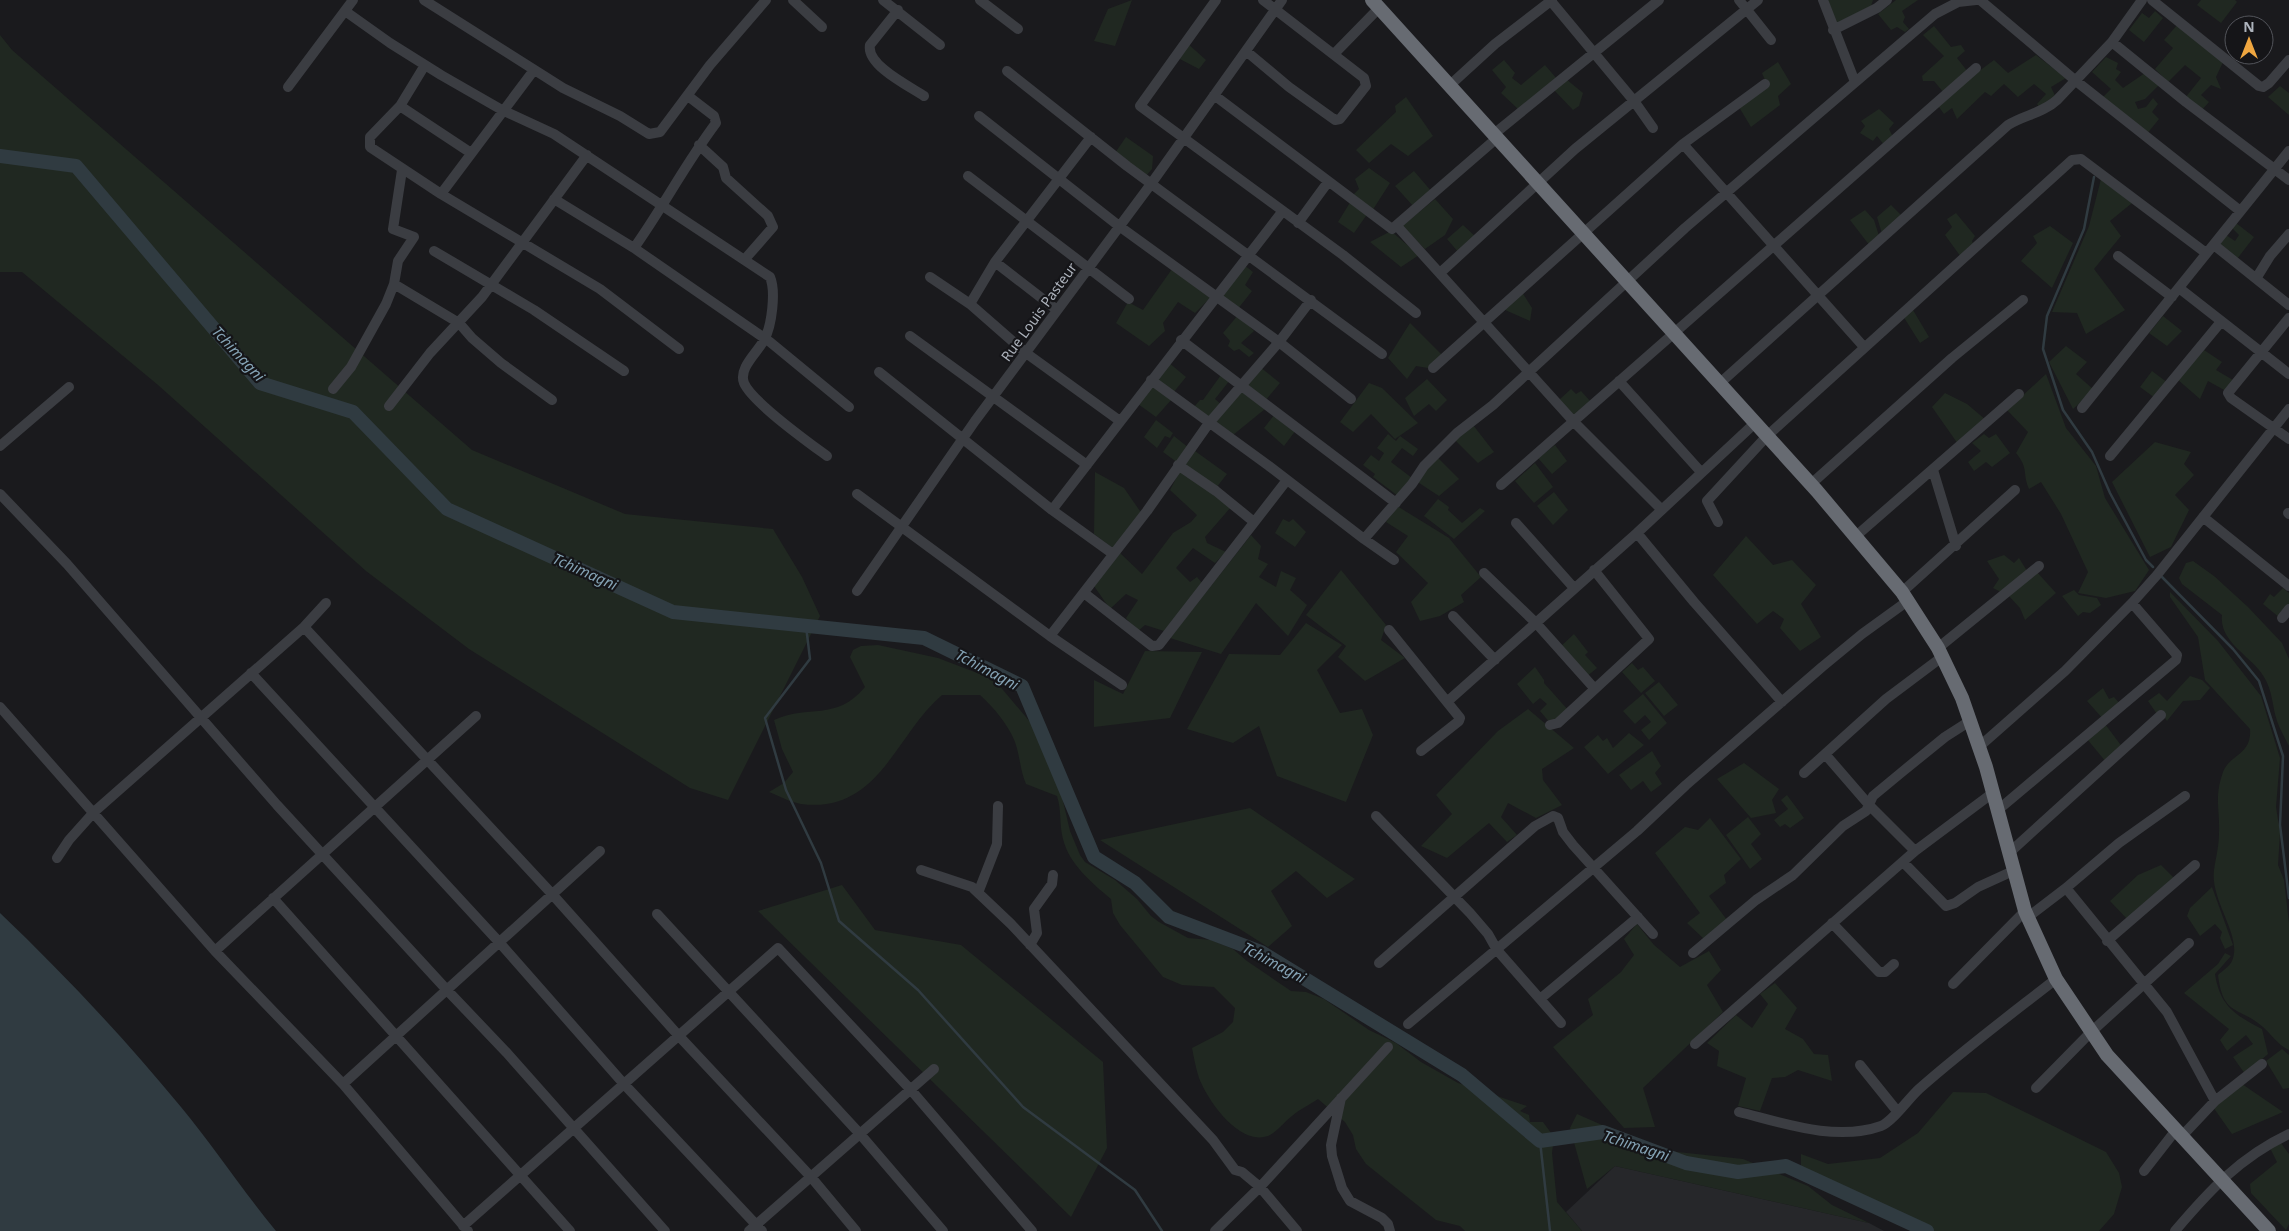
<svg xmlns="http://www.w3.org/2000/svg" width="2289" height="1231" viewBox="0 0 2289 1231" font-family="'Noto Sans',sans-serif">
	<rect width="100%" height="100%" fill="#1a1a1d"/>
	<path fill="#26272a" d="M1615 1166 1869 1223 1884 1231H1582L1566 1212Z"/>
	<path fill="#202821" d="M1132 0 1115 46 1094 41 1108 9Z
		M1829 0H1873L1870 9 1835 26 1826 2Z
		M1896 0H1918L1902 11 1905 17 1903 22 1909 29 1905 32 1897 27 1891 30 1878 14Z
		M2201 0H2235L2237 2 2221 23 2197 5Z
		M2155 11 2163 18 2144 42 2129 30 2142 13 2149 18Z
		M2178 24 2224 60 2216 77 2221 89 2211 85 2201 95 2209 102 2201 111 2185 98 2201 78 2185 65 2168 82 2155 69 2173 48 2164 40Z
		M1934 26 1951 47 1961 45 1965 51 1957 58 1968 72 1944 93 1934 81H1923L1922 76 1944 56 1923 35Z
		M0 35 12 50 472 450 625 514 773 529 802 577 820 616 728 800 690 788 469 649 366 571 158 385 22 272H0Z
		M1187 43 1206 60 1199 69 1176 57Z
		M2036 55 2066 78 2051 87 2056 98 2041 109 2037 104 2046 94 2034 84 2018 97 2004 84 1991 96 1985 92 1957 119 1952 108 1944 114 1936 103 1994 60 2008 73Z
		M2106 57 2118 63 2116 69 2121 72 2115 80 2123 88 2145 73 2160 84 2145 99 2135 102 2138 109 2146 107 2153 98 2158 104 2152 112 2159 119 2146 135 2101 99 2111 89 2092 72Z
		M1504 60 1515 73 1512 78 1521 85 1545 65 1557 79 1518 109 1501 93 1506 87 1492 70Z
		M1778 62 1791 84 1778 96 1780 105 1751 127 1739 107 1767 85 1762 73Z
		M1566 79 1583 93 1579 106 1573 110 1554 90Z
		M2280 86 2289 93V115L2268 97Z
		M1406 97 1433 136 1408 156 1391 144 1369 163 1356 150 1396 112 1395 106Z
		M1879 109 1894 123 1889 129 1893 137 1885 146 1877 136 1873 141 1860 133 1865 126 1861 121Z
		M1126 137 1153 156 1152 169 1145 177 1115 153Z
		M1369 168 1390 183 1372 211 1352 196 1359 189 1355 179Z
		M1414 171 1432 192 1414 207 1395 186Z
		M2101 179 2132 203 2110 221 2121 236 2094 269 2125 310 2086 334 2077 313 2052 312 2089 226Z
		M1435 199 1453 219 1445 235 1425 249 1402 226Z
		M1351 201 1368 213 1354 233 1338 222Z
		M1891 205 1904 218 1883 237 1877 217Z
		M1865 210 1874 220 1880 239 1870 246 1850 220Z
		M1956 213 1975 236 1972 241 1974 246 1961 257 1945 235 1952 227 1947 219Z
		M2236 223 2254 237 2237 259 2218 244 2226 235 2235 241 2239 235 2232 228Z
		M1463 225 1477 238 1459 253 1447 239Z
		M2050 226 2073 243 2052 288 2021 261 2037 243 2033 236Z
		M1391 231 1419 255 1401 267 1370 242Z
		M1244 265 1253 272 1245 285 1252 291 1237 310 1219 295Z
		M1172 269 1212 296 1195 313 1178 302 1163 323 1165 331 1149 346 1116 323 1128 302 1143 310Z
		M1522 292 1532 308 1530 321 1503 309Z
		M1913 310 1929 337 1920 343 1903 316Z
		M1238 315 1254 331 1241 343 1254 353 1249 357 1239 349 1234 351 1228 346 1230 341 1223 333Z
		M2163 316 2182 331 2167 346 2149 333Z
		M1410 323 1442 355 1428 368 1416 366 1407 379 1388 358Z
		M2066 346 2087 362 2076 374 2094 390 2073 409 2049 362Z
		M2204 350 2222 362 2216 370 2233 380 2226 391 2208 381 2200 399 2177 379Z
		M1168 362 1186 377 1173 393 1154 380Z
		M1260 367 1280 383 1265 401 1246 385Z
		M2152 371 2168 383 2155 398 2140 387Z
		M2046 374 2066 428 2096 466 2105 498 2149 570 2135 591 2106 598 2078 593 2088 572 2061 514 2041 482 2029 489C2022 472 2029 469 2016 453L2028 432 2007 410Z
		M1221 375 1230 380 1215 399 1223 406 1209 422 1193 408 1200 400H1203Z
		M1427 379 1447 400 1436 411 1429 404 1414 416 1405 398Z
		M1369 383 1382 388 1418 423 1395 439 1371 414 1353 432 1340 422Z
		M1153 384 1172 399 1156 417 1138 404Z
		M1571 389 1576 394 1581 391 1592 403 1575 418 1559 400Z
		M1242 390 1265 409 1233 435 1213 422Z
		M1945 393 1967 404 1986 420 1958 444 1932 407Z
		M1275 414 1296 430 1284 446 1264 428Z
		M1156 420 1173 433 1170 438 1165 436 1157 448 1144 437Z
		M1473 425 1494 452 1478 463 1455 440Z
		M1388 434 1396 441 1400 436 1418 449 1413 456 1402 448 1391 462 1412 478 1398 496 1373 477 1375 474 1363 465 1371 455 1379 461 1384 453 1377 448Z
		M1984 434 1989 438 1996 434 2010 453 1992 467 1986 462 1974 471 1968 462 1981 451 1972 443Z
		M1174 436 1189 448 1178 463 1163 452Z
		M2155 442 2191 452 2184 464 2194 475 2175 495 2189 510 2171 547 2150 557 2112 482Z
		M1555 445 1567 461 1552 474 1538 458Z
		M1195 451 1227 474 1216 488 1183 466Z
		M1437 457 1459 479 1439 496 1416 481Z
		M1535 463 1553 487 1534 503 1515 481Z
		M1181 469 1231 507 1205 537 1207 543 1226 552 1215 563 1193 548 1176 568 1190 582 1197 577 1203 584 1164 631 1145 625 1137 632 1126 618 1138 600 1126 594 1110 609 1094 586 1120 553 1142 574 1173 533 1191 522 1197 515 1170 490Z
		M1095 472 1124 488 1142 514 1114 549 1094 534Z
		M1554 492 1568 510 1553 525 1537 506Z
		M1438 499 1449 507 1448 510 1462 523 1480 508 1485 511 1454 539 1424 516Z
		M1397 506 1449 538 1481 577 1461 595 1464 602 1440 616 1420 621 1411 602 1428 583 1396 552 1408 536 1386 522Z
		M1283 519 1289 522 1293 519 1306 532 1295 547 1275 533Z
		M1251 535 1261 546 1258 559 1268 564 1259 577 1276 587 1281 571 1296 578 1290 590 1307 605 1288 636 1256 603 1221 654 1170 638Z
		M1746 536 1773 565 1792 560 1816 585 1801 604 1821 637 1800 651 1780 628 1784 619 1773 611 1757 624 1713 575Z
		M2004 555 2014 563 2019 558 2027 571 2001 592 1993 588 1999 579 1987 561Z
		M2193 561 2214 576 2248 607 2282 643 2289 659V746C2285 738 2280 730 2277 721 2272 706 2273 692 2264 677 2252 656 2219 643 2222 615L2182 584 2179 578 2186 563Z
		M1341 570 1386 625 1381 640 1405 658 1365 681 1338 657 1346 646 1306 615Z
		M2036 571 2056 593 2025 620 2020 608 2008 595Z
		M2283 588 2289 593V607L2280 618 2263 604 2270 594 2274 597Z
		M2074 590 2079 595 2097 598 2101 605 2090 613 2083 612 2078 616 2062 596Z
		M2170 592 2218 641 2261 696 2280 758 2276 807 2280 833 2278 865 2284 880 2289 923V1050C2279 1046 2271 1034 2263 1027 2239 1006 2223 1017 2218 975 2222 971 2229 967 2232 961 2243 936 2210 901 2214 870 2216 857 2219 846 2219 833 2220 808 2214 798 2223 772 2230 754 2252 755 2250 729L2205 680 2198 637 2170 597Z
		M1306 623 1342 645 1317 670 1340 713 1362 709 1373 735 1346 802 1277 776 1259 726 1233 743 1187 729 1229 654 1280 655Z
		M1574 634 1588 652 1585 655 1597 668 1586 677 1560 647Z
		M878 645 938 658 985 676 998 684 1031 723 1059 784 1070 831 1080 855 1085 862 1115 880 1137 899 1151 916 1159 922 1188 938 1211 940 1233 949 1247 961 1291 991 1306 992 1324 999 1369 1030 1396 1043 1421 1062 1458 1083 1527 1106 1520 1111 1529 1115 1530 1122H1543L1554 1137 1552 1153 1557 1202 1582 1231H1465L1460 1226 1436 1220 1366 1164 1356 1149 1353 1135 1345 1122 1318 1099C1309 1105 1300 1109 1292 1116 1285 1121 1276 1133 1268 1136 1239 1146 1208 1101 1199 1078 1196 1069 1194 1058 1192 1048L1223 1032 1233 1022 1235 1008 1214 987 1182 985 1163 977 1120 925 1113 913 1111 899C1092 883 1069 864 1063 839 1059 824 1062 812 1057 796L1026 784C1020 770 1020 756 1015 742 1008 724 994 708 980 695H942C895 735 879 814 801 804 790 802 779 796 769 792L784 783 793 772 782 749 774 720C808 704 836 722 865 687L850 657 853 650 861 646Z
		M1145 651 1202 652 1170 718 1094 727V680L1123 694Z
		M1632 663 1638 670 1643 667 1655 681 1641 693 1622 672Z
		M1535 667 1544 680V683L1569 711 1551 724 1540 711 1547 704 1540 698 1533 704 1517 684Z
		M2190 676 2202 680 2210 688 2200 700 2183 701 2167 721 2160 711 2157 714 2148 701 2159 693 2167 701Z
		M1659 682 1678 705 1664 716 1645 693Z
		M2103 688 2109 699 2114 697 2121 705 2104 720 2087 701Z
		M1643 694 1667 723 1649 740 1641 730 1651 722 1645 715 1635 724 1623 711Z
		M1528 709 1574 748 1542 769 1543 780 1562 805 1536 818 1508 803 1501 817 1517 835 1507 842 1489 823 1447 858 1421 846 1452 814 1436 795 1498 731Z
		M2105 724 2123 748 2106 762 2087 739Z
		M1629 733 1644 745 1608 774 1584 747 1598 735 1603 741 1607 738 1613 748Z
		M1652 751 1661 766 1655 773 1662 784 1651 792 1643 781 1631 790 1619 775Z
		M1744 763 1779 789 1772 800 1776 813 1751 818 1717 779Z
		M1787 795 1804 818 1790 828 1785 824 1780 827 1774 820 1788 809 1781 800Z
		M1250 808 1355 879 1327 898 1296 871 1271 891 1292 926 1268 947 1100 840Z
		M1748 817 1761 834 1751 844 1762 859 1750 869 1726 835Z
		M1710 818 1741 859 1724 875 1726 883 1709 896 1727 920 1704 939 1687 923 1700 913 1655 853 1685 827 1698 830Z
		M2161 865 2175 879 2128 920 2110 901 2138 875Z
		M842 885 875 930 961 945 1103 1062 1107 1148 1071 1217 758 911Z
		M2212 887 2233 945 2225 949 2220 938 2222 932 2215 924 2200 936 2187 916 2190 908Z
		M1637 924 1654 945 1680 967 1709 951 1721 970 1707 985 1723 1012 1643 1088 1655 1127 1624 1128 1553 1047 1593 1015 1588 999 1621 972 1634 955 1624 939Z
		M2225 953 2231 956 2215 974C2220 1006 2235 1015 2262 1029L2268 1054 2245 1074 2233 1057 2253 1044 2246 1035 2227 1051 2220 1040 2229 1029 2184 993 2218 964Z
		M1775 983 1797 1008 1785 1029 1803 1039 1814 1054 1828 1055 1832 1081 1798 1070 1785 1077 1772 1078 1760 1111 1738 1106 1746 1078 1717 1066 1719 1051 1707 1043 1736 1015 1752 1028 1768 1004 1760 994Z
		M2282 1049 2289 1055V1088L2283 1089 2266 1061Z
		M2242 1084 2283 1112 2232 1134 2213 1107Z
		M1953 1092 1986 1093 2106 1152 2119 1173 2122 1187 2114 1214 2099 1231H1925L1801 1167V1154L1828 1164 1880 1158 1918 1133Z
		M1577 1114 1659 1150 1743 1159 1808 1186 1832 1205 1869 1223 1615 1166 1587 1189 1570 1128Z
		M2281 1143 2289 1154V1224L2286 1230 2251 1193 2250 1184 2277 1162 2270 1148Z"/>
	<path fill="#303b41" d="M0 913C64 974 125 1039 181 1107 214 1147 243 1191 276 1231H0Z"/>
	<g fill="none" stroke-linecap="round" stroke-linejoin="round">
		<path stroke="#303b41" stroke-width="2.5" d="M2094 177 2084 229 2047 316 2043 349 2063 410 2092 452 2110 493 2146 560 2153 567
			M2162 577 2233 649 2259 681 2283 756 2280 825 2289 898
			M806 626 810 659 765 718 786 790 821 863 839 921 918 990 1023 1107 1135 1190 1162 1231
			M1540 1141 1550 1231"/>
		<path stroke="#303b41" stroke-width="14" d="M0 156 76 166 260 383 353 412 447 509 673 612 924 638 1022 686 1094 857 1135 883 1169 917 1261 952 1462 1075 1540 1141 1603 1132 1686 1163 1738 1172 1786 1166 1927 1231"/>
		<path stroke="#3b3d42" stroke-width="10" d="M424 0 563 88 620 116 649 134 660 132 710 65 766 0
			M793 0 822 27
			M883 0 940 45
			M980 0 1018 29
			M1216 0 1140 106 1343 255 1416 313
			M1550 0 1634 101 1653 128
			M1739 0 1771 40
			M1823 0 1855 82
			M1980 0 2076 81 2239 210
			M2152 0 2259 86 2263 87 2269 83 2289 60
			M898 10 870 45C866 65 909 86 924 96
			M345 11 390 43 441 75 502 110 554 134 770 277C776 291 772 326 764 340 758 352 738 368 744 383 752 402 808 442 827 456
			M1833 30 1877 8 1887 0
			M2112 42 2186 102 2289 180
			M1246 51 1289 87 1335 120 1340 119 1366 86 1364 78 1263 0
			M1335 53 1379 8
			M425 65 400 106 370 137V147L441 194 600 289 679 349
			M1007 71 1127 166 1382 354
			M1449 86 1495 44 1552 0
			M288 87 353 0
			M1214 95 1392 229 1497 138
			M400 106 471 153
			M979 116 1119 226 1279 342 1351 399
			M1494 134 1659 0
			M1683 144 1864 347
			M699 145 723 167 726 178 768 216 773 227 745 259
			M968 176 1129 299
			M441 194 534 70
			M554 199 634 248 770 342 849 407
			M1298 223 1328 182
			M1397 226 1574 422 1661 509
			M2214 245 2289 305
			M634 248C663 207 686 163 716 123L714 116 688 96
			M434 251 534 310 624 371
			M2118 256 2172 297
			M995 262 1057 310
			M1440 273 1575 149 1758 0
			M930 277 970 304 1026 353 1120 421
			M2257 277 2270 256 2289 234
			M394 284 459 323 472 338 501 363 552 400
			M2179 288 2289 374
			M970 304 995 262 1091 137
			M2289 318 2228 393 2231 398 2289 439
			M910 336 1087 465
			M1181 340 1396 503
			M1433 368 1683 144 1765 84
			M879 372 1052 510 1113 554
			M1151 380 1269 466 1364 539 1412 484 1424 466 1457 433 1493 405 1685 228 1935 14 1958 2 1976 0
			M1619 381 1701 472
			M1719 384 2008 125C2024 115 2043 113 2057 100L2112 42 2142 0
			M333 389 351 367 386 304 394 284 398 261 414 237 393 229 402 170
			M389 406 430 353 482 297 587 155
			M2082 408 2289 151
			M0 446 69 387
			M2110 456 2220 323
			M1178 465 1216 491 1254 522
			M1933 470 1956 546
			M1811 484 1952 358 2023 300
			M1501 485 1976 68
			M0 494 67 564 277 805 446 989 507 1053 665 1231
			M857 494 1050 636 1122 685
			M1052 510 1282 212
			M2288 513 2289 514
			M2203 517 2289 586
			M1718 522 1707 501 1767 436 2072 160 2081 159 2206 253
			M1516 523 1574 588
			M1637 533 1694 602 1782 702
			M1856 536 2019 394
			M1364 539 1394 560
			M1484 573 1536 623 1594 688
			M857 591 975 421 1151 184 1282 0
			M1902 592 2015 490
			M1084 593 1152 646 1159 645 1287 480
			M1453 616 1495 660
			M2282 618 2289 609
			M304 627 552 894 678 1035 811 1177 856 1231
			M1389 630 1460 718 1459 721 1421 751
			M1050 636 1147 511 1209 423 1279 342 1311 300
			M1938 648 2039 566
			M251 673 499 942 623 1083 762 1231
			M1448 701 1637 533 1755 423
			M0 707 215 951 343 1084 468 1231
			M1550 725 1558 723 1649 639 1594 570
			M1980 746 2065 671 2132 603 2157 575 2289 409
			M1825 754 1870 806 1915 851
			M1804 773 1886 699 1942 657
			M1998 810 2176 660 2177 655 2132 603
			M1376 816 1470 913 1488 934 1497 950 1561 1023
			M2009 853 2161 715
			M57 858 69 840 94 812 304 627 326 603
			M1903 862 1946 906 1955 903 1978 887 2013 871
			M921 870 972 887 1011 924 1213 1140 1235 1170 1242 1172 1260 1187 1297 1231
			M2066 888 2167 1012 2215 1101
			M978 893 997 844 998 806
			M273 898 570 1231
			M657 914 860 1134 943 1231
			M2028 917 2066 888 2119 843 2185 796
			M1832 923 1879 972H1885L1894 964
			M2107 941 2195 865
			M1030 945 1037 933 1034 909 1052 884 1053 875
			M215 951 476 716
			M1693 953 1756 900 1793 875 1843 826 1866 811 1873 796 1902 772 1945 737 1970 721
			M1379 963 1535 826 1553 816 1558 818 1563 832 1573 845 1653 934
			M1953 984 2025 911
			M1540 999 1638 917
			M1408 1024 1637 831 1686 785 1822 667 1862 634 1909 600
			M1695 1044 1915 851 1994 792
			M1860 1065 1897 1111
			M343 1084 600 851
			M2036 1088 2090 1033 2189 943
			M1341 1098 1331 1145 1332 1156 1342 1188 1350 1201 1382 1218 1388 1224 1390 1231
			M1739 1112C1783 1123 1836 1142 1881 1126 1892 1122 1909 1098 1919 1089 1963 1050 2010 1015 2056 979
			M2182 1136 2215 1101 2262 1064
			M2144 1171 2176 1130
			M463 1226 778 948 911 1090 1032 1231
			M749 1231 934 1069
			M1215 1231 1260 1187 1388 1047
			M2175 1231C2209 1191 2240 1157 2289 1134"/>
		<path stroke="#676b72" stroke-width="14" d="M1372 0 1817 491 1902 592 1938 648 1962 698 1986 767 2025 911 2056 979 2107 1055 2269 1231"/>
	</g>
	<g text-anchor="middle" stroke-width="4.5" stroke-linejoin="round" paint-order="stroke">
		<g font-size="14" fill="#adb3bc" stroke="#151518">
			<text transform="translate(1039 312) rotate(-54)" y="5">Rue Louis Pasteur</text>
		</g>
		<g font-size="15" font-style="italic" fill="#85a3b5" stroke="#151518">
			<text transform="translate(238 354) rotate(47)" y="5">Tchimagni</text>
			<text transform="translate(585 572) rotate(24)" y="5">Tchimagni</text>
			<text transform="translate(987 670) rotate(28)" y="5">Tchimagni</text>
			<text transform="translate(1274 963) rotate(28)" y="5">Tchimagni</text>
			<text transform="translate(1636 1146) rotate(18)" y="5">Tchimagni</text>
		</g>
	</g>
	<g transform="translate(2249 40)"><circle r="24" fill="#151518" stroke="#52545a"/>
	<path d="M0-4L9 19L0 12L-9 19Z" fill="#efa640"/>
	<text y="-8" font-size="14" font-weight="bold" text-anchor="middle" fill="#adb3bc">N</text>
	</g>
</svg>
